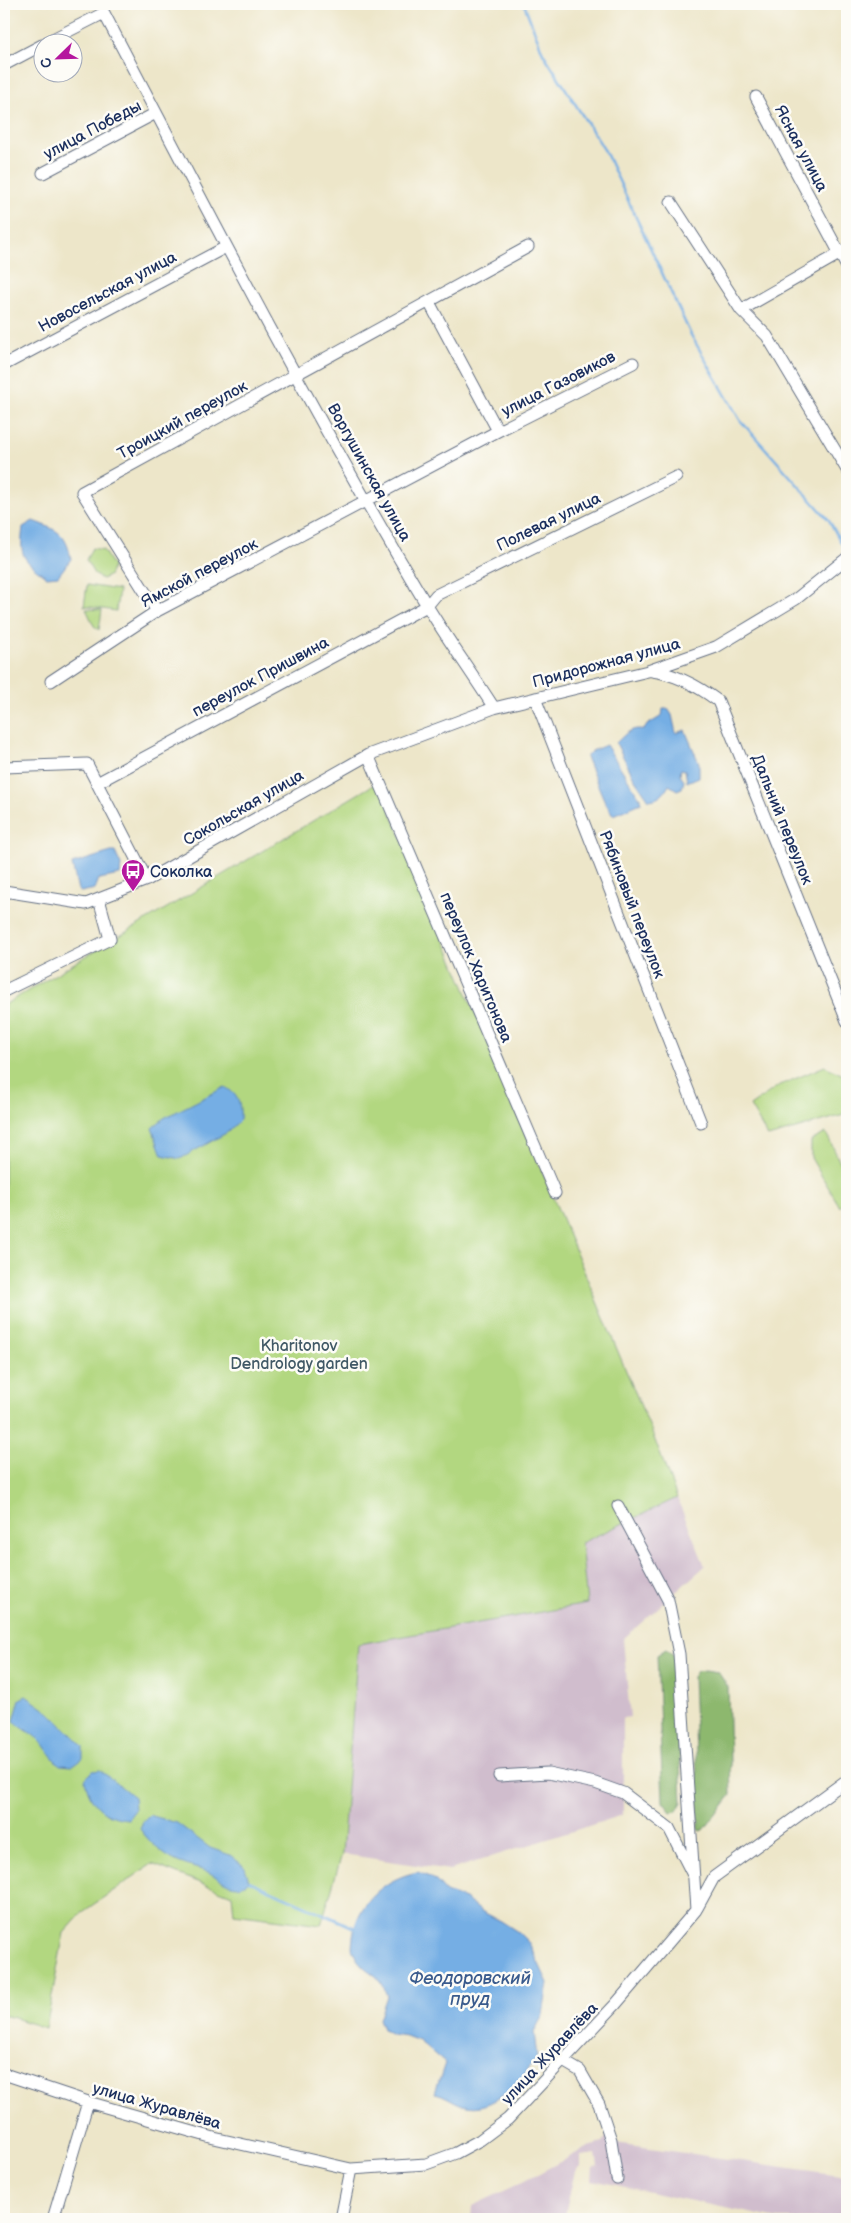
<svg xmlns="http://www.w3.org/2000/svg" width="851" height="2223" viewBox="0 0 851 2223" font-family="'Balsamiq Sans',sans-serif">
	<rect width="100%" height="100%" fill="#fdfcf7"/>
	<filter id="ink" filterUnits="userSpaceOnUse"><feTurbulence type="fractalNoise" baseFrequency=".02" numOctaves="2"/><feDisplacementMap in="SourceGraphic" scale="10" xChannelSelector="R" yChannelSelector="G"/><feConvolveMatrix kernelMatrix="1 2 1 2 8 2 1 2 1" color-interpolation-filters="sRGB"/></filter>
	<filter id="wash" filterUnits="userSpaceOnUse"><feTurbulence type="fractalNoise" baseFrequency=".0096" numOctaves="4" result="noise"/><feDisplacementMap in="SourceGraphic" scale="20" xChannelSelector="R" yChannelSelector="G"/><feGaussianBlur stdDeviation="1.12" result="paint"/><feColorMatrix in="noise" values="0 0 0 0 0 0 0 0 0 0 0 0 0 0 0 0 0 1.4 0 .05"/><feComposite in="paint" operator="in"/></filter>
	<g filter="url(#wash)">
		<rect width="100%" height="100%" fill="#ede6c9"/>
		<path fill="#d0bdcd" d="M677 1498 705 1566 623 1639 630 1717 623 1718V1815L450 1870 342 1854 358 1644 586 1604 581 1543Z
			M612 2129 615 2143 847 2176V2219H778L592 2180 593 2167 598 2166 596 2154 581 2156V2165L575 2171 564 2219H471L472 2206 517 2185 588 2147 602 2143Z"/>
		<path fill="#b2d780" stroke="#66836f" d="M92 548 103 550 113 566 109 576 102 579 94 574 86 560Z
			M87 585 119 590 116 611 84 606Z
			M86 609 102 610 99 630 94 626Z
			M378 782 651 1430 677 1498 581 1543 587 1604 358 1644 342 1854 321 1925 234 1914 232 1895 152 1864 84 1911 64 1933 46 2028 4 2015V1005Z
			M825 1066 847 1077V1114L768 1137 750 1106 778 1086Z
			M826 1133C833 1147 851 1182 847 1198 846 1201 842 1205 840 1207L811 1158V1141Z"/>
		<path fill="#8db86e" stroke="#547466" d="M666 1649 675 1656 682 1802 677 1811 671 1812 663 1802 657 1655Z
			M705 1670 718 1672 728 1687 731 1795 704 1830 699 1831 693 1677 697 1671Z"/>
		<path fill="#74aee4" stroke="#486ea1" d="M33 521C57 530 66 532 71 559L58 576 47 577C23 560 19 557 23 527Z
			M663 709H668L672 715 676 733 685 730 699 763V777L687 782 685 770 681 769 680 774 684 781 682 788 677 790 669 785C664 794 660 799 649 800L634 778 616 743C624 735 632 726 644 730L647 725 662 716Z
			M606 745 640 798 641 803 613 815 605 802 586 757 592 751Z
			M111 852H115L121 865 120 875 99 879 95 889 81 892 78 890 72 864Z
			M225 1087C239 1095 241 1104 240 1120L228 1132 180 1159 162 1155 152 1128 164 1118Z
			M26 1696 50 1713 83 1746V1758L72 1766 60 1765C51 1758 46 1746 37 1738 29 1731 21 1728 14 1721L20 1699Z
			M100 1770 134 1797 135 1810 128 1819C104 1817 89 1804 85 1779L93 1771Z
			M149 1815 177 1823 210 1848 230 1855 245 1867 249 1881C235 1893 222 1880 208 1872 201 1869 193 1868 186 1865 166 1859 152 1845 140 1829L143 1821Z
			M418 1872 434 1879 446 1892 465 1899 481 1911 501 1921 518 1932 529 1943 548 1983 543 2015 534 2032 537 2058C523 2078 493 2115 463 2105 453 2102 446 2095 435 2093L445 2063 419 2041 406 2036 391 2034 383 2029 379 2019 387 1996C385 1992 384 1986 381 1982 373 1970 361 1971 353 1951 351 1947 353 1941 353 1936 358 1902 385 1878 418 1872Z"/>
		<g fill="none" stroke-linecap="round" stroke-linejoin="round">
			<path stroke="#74aee4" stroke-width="2.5" d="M524 4 543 53 605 151 691 335 740 420 829 520 847 554
				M249 1881 355 1928"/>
		</g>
	</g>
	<g filter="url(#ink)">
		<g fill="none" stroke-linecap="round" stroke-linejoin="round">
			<g stroke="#646f83" stroke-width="13">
				<path id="minor" d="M47 42 104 13C208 212 311 411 426 604 447 639 472 673 494 708
					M4 65 42 45
					M756 97 847 267
					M43 173 156 113
					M671 202 741 310 767 336 847 470
					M429 302 498 431
					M741 310 846 250
					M4 365 226 247
					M157 611 82 492 528 247
					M652 671C676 674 698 686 718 701L847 1021
					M51 681 157 611 498 431 633 363
					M535 698 701 1123
					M368 755 555 1193
					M4 767 87 764 147 880
					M97 783 427 606 436 595 676 477
					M4 891 86 904 147 880 368 755 494 708 648 671 716 647 796 599 847 558
					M4 991 110 939 99 899
					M499 1776 548 1773 595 1783 623 1793 669 1828 693 1875
					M697 1908 714 1877 847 1780
					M563 2061 580 2071 599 2104 611 2140 617 2179
					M4 2074 88 2102 214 2138 351 2169 426 2164 456 2153 480 2140 508 2119 615 2005 696 1910 679 1654 668 1600 618 1506
					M53 2219 88 2102
					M341 2219 351 2169"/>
			</g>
			<use href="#minor" stroke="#fff" stroke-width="11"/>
		</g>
	</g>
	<defs>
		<g id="bus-pin" transform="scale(1.25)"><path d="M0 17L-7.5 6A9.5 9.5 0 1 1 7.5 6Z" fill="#b5179e" stroke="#fdfcf7"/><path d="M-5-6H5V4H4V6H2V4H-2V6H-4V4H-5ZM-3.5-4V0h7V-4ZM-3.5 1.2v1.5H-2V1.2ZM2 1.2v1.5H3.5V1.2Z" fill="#fff"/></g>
	</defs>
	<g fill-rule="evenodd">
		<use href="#bus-pin" x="133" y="871"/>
	</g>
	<g text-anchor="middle" stroke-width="5" stroke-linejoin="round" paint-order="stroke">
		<g font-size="16" fill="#1b2f5e" stroke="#fdfcf7">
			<text transform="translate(92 129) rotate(-28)" y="6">улица Победы</text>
			<text transform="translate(802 148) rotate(62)" y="6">Ясная улица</text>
			<text transform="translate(107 291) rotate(-28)" y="6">Новосельская улица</text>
			<text transform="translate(558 383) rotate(-27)" y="6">улица Газовиков</text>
			<text transform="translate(182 419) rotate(-29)" y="6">Троицкий переулок</text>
			<text transform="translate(370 472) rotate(61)" y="6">Воргушинская улица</text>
			<text transform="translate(548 521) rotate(-26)" y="6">Полевая улица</text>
			<text transform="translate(199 572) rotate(-28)" y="6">Ямской переулок</text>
			<text transform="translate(606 662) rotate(-15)" y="6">Придорожная улица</text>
			<text transform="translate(260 676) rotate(-28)" y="6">переулок Пришвина</text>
			<text transform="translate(243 807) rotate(-30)" y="6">Сокольская улица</text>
			<text transform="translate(783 819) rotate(68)" y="6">Дальний переулок</text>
			<text transform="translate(633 904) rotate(69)" y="6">Рябиновый переулок</text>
			<text transform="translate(477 967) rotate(67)" y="6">переулок Харитонова</text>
			<text transform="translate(549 2053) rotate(-47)" y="6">улица Журавлёва</text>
			<text transform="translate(157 2105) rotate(16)" y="6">улица Журавлёва</text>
		</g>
		<g font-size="16" fill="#1b2f5e" stroke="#fdfcf7" text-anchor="start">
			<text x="150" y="877">Соколка</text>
		</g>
		<g font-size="16" fill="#415966" stroke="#fdfcf7">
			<text x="299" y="1351">Kharitonov<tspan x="299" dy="18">Dendrology garden</tspan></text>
		</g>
		<g font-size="18" font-style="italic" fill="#3a5b8d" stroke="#fdfcf7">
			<text x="470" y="1984">Феодоровский<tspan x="470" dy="21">пруд</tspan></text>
		</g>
	</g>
	<rect width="851" height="2223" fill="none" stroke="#fdfcf7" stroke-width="20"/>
	<g transform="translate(58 58) rotate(247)"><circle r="24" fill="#fdfcf7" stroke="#a3aaba"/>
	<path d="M0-4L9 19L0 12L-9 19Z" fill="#b5179e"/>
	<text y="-8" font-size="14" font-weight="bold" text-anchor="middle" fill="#1b2f5e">С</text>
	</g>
</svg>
